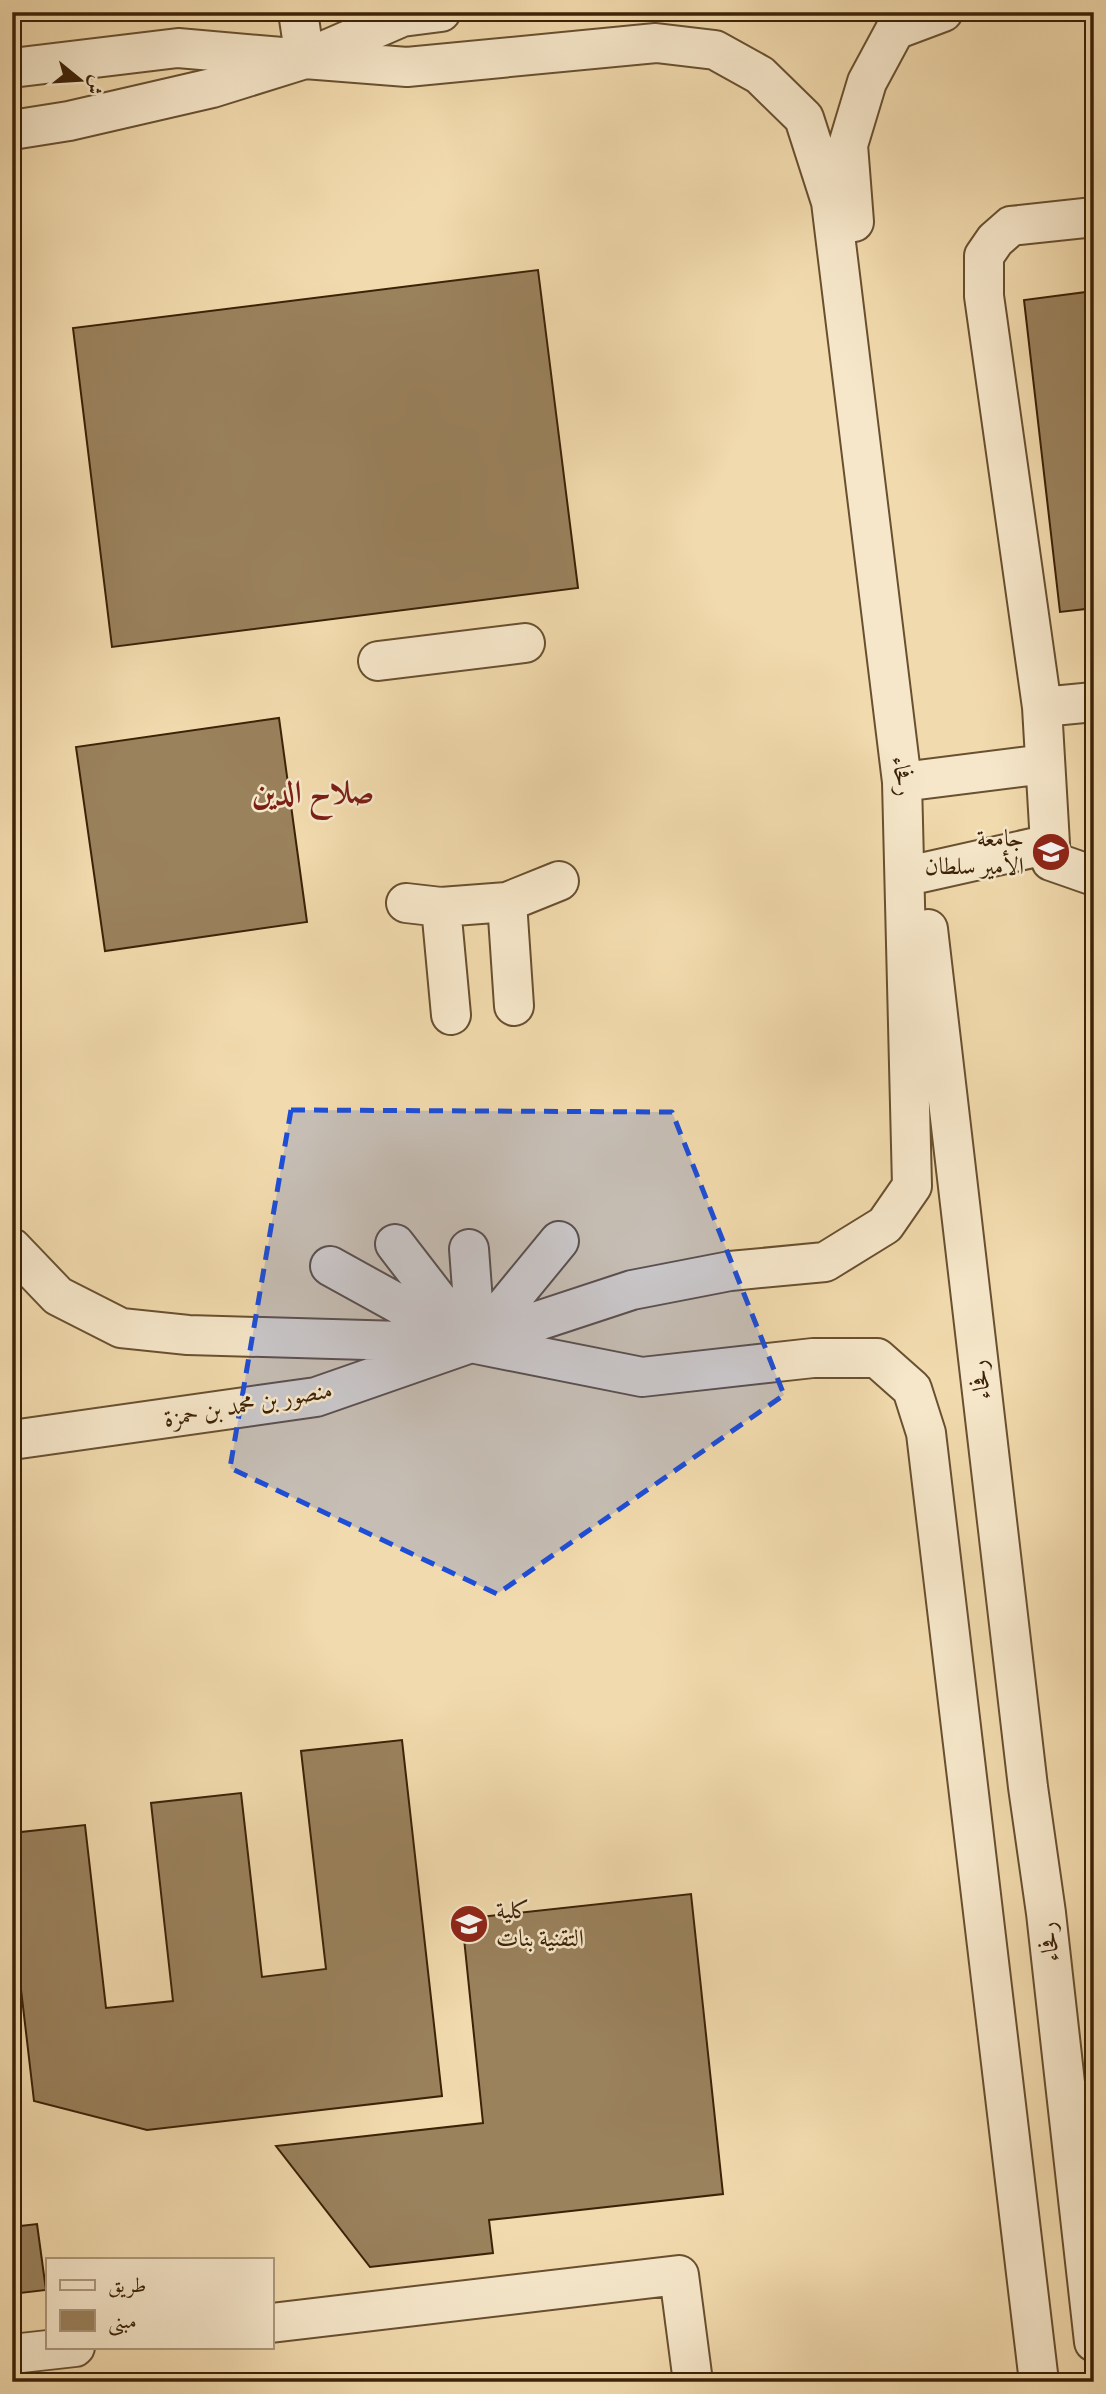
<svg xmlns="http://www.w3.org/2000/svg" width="1106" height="2394" viewBox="0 0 1106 2394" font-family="'IM FELL English',Amiri,serif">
	<rect width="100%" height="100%" fill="#f1daad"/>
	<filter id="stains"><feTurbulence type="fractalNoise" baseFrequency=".00286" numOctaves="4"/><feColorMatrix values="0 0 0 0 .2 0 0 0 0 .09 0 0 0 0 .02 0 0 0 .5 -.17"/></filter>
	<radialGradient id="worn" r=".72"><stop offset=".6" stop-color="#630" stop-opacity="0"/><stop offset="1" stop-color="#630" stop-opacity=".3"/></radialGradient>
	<path fill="#9a825d" stroke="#3c2207" stroke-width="2" d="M538 270 578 588 112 647 73 328Z
		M1094 291V608L1060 612 1024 300Z
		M279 718 307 922 105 951 76 747Z
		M402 1740 442 2096 147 2130 34 2101 12 1912V1833L85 1825 106 2008 173 2001 151 1803 241 1793 262 1977 326 1969 301 1751Z
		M691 1894 723 2194 489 2220 493 2253 370 2267 276 2146 483 2123 462 1919Z
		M37 2224 46 2290 12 2294V2227Z"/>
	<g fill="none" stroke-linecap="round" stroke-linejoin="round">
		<g stroke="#695030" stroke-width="42">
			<path id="minor" d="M298 12 305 59
				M12 68 178 48 305 59 402 17 441 12
				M12 130 69 121 212 88 305 59 407 67 656 43 715 50 760 75 804 118 831 202 902 782 912 1186 885 1225 825 1262 730 1271 632 1290 471 1343 188 1335 121 1328 58 1296 12 1248
				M854 222 848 145 867 82 895 30 943 12
				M378 661 525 643
				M1094 702 1042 707 1051 861 1094 876
				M1042 707 984 296V256L995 240 1011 226 1094 217
				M902 782 1045 764
				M921 873 1050 844
				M406 903 441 907 451 1015
				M441 907 507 902
				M928 929 1028 1787 1046 1913 1094 2342
				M514 1006 507 902 559 881
				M395 1244 462 1331
				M469 1249 476 1342
				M330 1266 466 1341
				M476 1342 559 1241
				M12 1440 316 1397 471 1343 642 1377 813 1358H877L912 1389 926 1433 1039 2382
				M271 2323 679 2275 693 2382
				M12 2354 75 2347"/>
		</g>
		<use href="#minor" stroke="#f6e7ca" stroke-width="38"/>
	</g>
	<path fill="#1d4ed8" fill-opacity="0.2" stroke="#1d4ed8" stroke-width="5" stroke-dasharray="14 9" stroke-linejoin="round" d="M291 1110 672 1112 784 1395 497 1594 230 1468Z"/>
	<defs>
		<g id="university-disc" transform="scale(2.0125)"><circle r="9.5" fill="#8f2418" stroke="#f6e7ca"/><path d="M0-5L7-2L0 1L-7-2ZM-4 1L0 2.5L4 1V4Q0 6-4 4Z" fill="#fff"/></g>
	</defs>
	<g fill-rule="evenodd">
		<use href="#university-disc" x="1051" y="852"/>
		<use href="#university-disc" x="469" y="1924"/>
	</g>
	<g text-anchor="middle" stroke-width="5" stroke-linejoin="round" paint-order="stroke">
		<g font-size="24" fill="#3c2207" stroke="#f6e7ca">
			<text transform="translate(903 776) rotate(82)" y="8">رفحاء</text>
			<text transform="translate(980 1380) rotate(-97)" y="8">رفحاء</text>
			<text transform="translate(248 1404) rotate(-10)" y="8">منصور بن محمد بن حمزة</text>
			<text transform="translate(1049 1942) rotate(-96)" y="8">رفحاء</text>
		</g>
		<g font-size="24" fill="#3c2207" stroke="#f6e7ca" text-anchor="end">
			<text x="1024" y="846">جامعة<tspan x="1024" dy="28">الأمير سلطان</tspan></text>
			<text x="496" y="1918" text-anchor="start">كلية<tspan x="496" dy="28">التقنية بنات</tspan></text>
		</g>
		<g font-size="32" font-weight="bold" fill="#7a1f14" stroke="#f6e7ca">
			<text x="313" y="803">صلاح الدين</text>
		</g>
	</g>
	<rect width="1106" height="2394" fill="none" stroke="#f1daad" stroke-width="42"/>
	<rect x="14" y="14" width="1078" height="2366" fill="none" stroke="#3c2207" stroke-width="3.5"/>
	<rect x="21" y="21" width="1064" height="2352" fill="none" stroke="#3c2207" stroke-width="2"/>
	<rect x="46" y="2258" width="228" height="91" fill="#f6e7ca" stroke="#ac987c" stroke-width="2"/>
	<rect x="60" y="2280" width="35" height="10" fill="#f6e7ca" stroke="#ac987c" stroke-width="2"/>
	<text x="108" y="2292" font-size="21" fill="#3c2207">طريق</text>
	<rect x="60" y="2310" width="35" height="21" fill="#9a825d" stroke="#ac987c" stroke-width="2"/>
	<text x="108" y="2328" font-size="21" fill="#3c2207">مبنى</text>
	<g transform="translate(80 80) rotate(108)" stroke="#f6e7ca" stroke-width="5" paint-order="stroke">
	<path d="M0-5L12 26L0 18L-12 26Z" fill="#3c2207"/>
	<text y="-10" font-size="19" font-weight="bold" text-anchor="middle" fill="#3c2207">ش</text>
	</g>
	<rect width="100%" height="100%" filter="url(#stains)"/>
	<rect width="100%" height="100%" fill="url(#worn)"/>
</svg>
